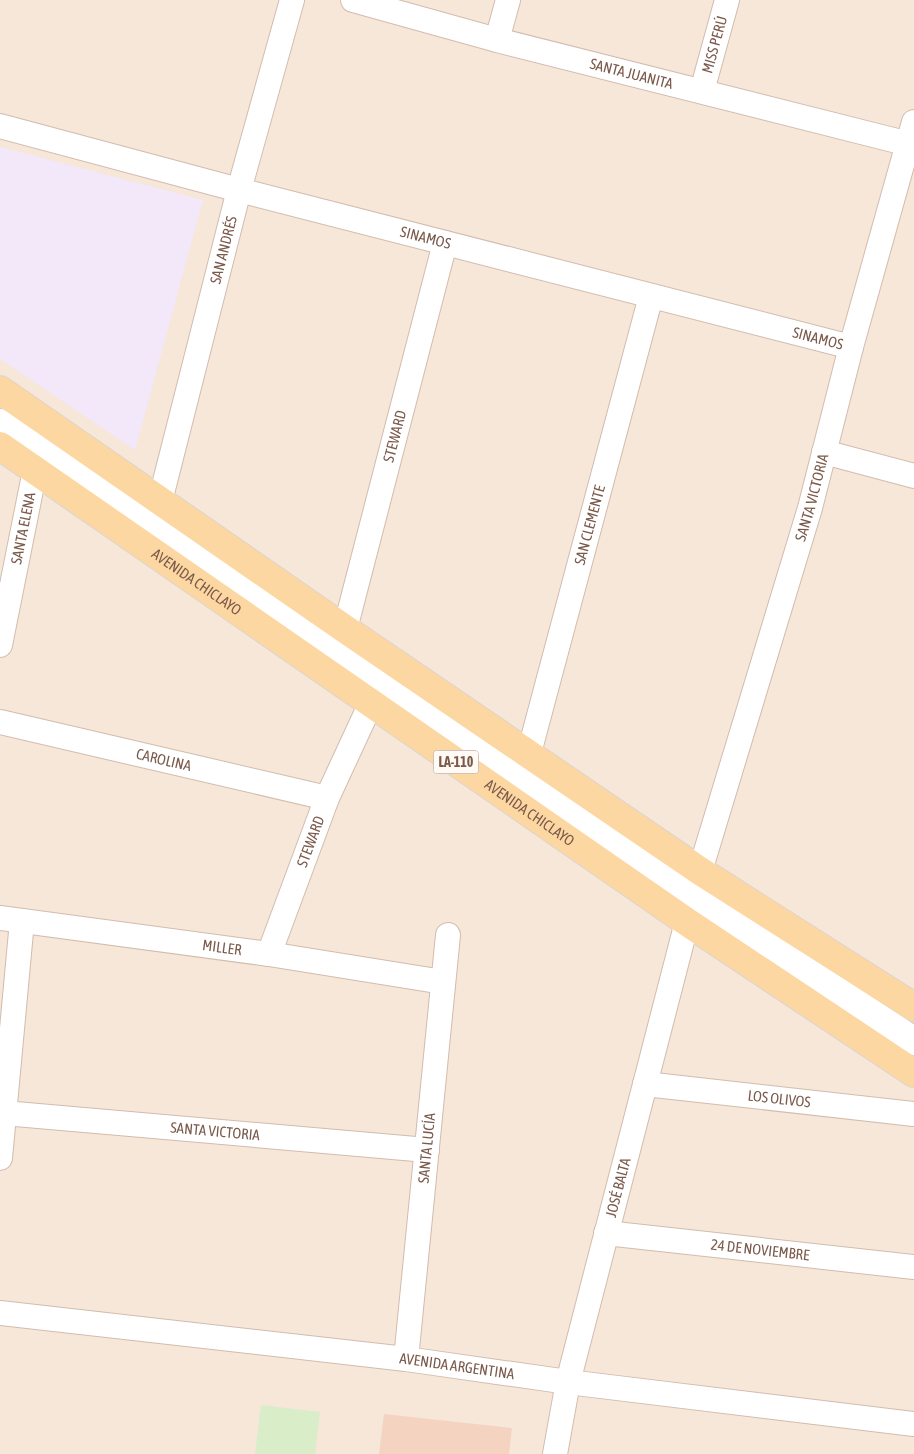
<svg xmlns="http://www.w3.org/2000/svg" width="914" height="1454" viewBox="0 0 914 1454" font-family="'Asap Condensed',sans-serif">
	<rect width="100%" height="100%" fill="#fdf6eb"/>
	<path fill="#f6e7d9" d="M0 0H914V1454H0Z"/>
	<path fill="#f3e7fa" d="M0 147 203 200 135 450 0 359Z"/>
	<path fill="#d8edc8" d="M261 1405 320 1412 315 1454H255Z"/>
	<path fill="#f4d3c1" d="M384 1414 512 1428 509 1454H379Z"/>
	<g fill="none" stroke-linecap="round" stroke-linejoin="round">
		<g stroke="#d2bcaf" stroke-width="26">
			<g id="minor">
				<path id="s1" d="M353 0 497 40 909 144"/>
				<path d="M497 40 508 0"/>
				<path id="s2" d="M702 91 727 0"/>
				<path id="s3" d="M0 126 239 190 851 347"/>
				<path d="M824 452 914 476"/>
				<path id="s4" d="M160 501 239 190 292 0"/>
				<path id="s5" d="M345 629 445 243"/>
				<path id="s6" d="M0 645 35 470"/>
				<path id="s7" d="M0 722 327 798"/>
				<path id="s8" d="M529 753 651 296"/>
				<path id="s9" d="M700 871 810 508 851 347 914 122"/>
				<path id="s10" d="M0 918 269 954 443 982"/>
				<path id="s11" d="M269 954 327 798 371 703"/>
				<path id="s12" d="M645 1084 914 1114"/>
				<path id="s13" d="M4 1113 427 1150"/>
				<path d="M0 1158 22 921"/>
				<path id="s14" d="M606 1233 914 1267"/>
				<path id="s15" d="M0 1313 406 1359 568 1382 914 1424"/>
				<path id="s16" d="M406 1359 448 935"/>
				<path id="s17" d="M555 1454 568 1382 687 922"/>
			</g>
		</g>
		<g stroke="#d2bcaf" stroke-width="30">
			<path id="tertiary" d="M0 423C303 632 605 841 914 1041"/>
		</g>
		<g stroke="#ddd4d0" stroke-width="30">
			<g id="primary">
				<path d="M0 390 345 629 700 871 914 1007"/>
				<path id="s18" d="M0 446 687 922 914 1073"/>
			</g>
		</g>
		<use href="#minor" stroke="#fff" stroke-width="24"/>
		<use href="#tertiary" stroke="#fff" stroke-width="28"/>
		<use href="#primary" stroke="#fdd7a2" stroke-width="28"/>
	</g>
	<g text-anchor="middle" stroke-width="4" stroke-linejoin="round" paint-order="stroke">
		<rect fill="#fffaf3" stroke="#a38a7e" stroke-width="1" x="433.5" y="750.5" width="45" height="23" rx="4"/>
		<g font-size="14" font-weight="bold" fill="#7b5a4c">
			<text x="456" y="767">LA-110</text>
		</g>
		<g font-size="15" fill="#7b5a4c" stroke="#fffaf3">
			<text dy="5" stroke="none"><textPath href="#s2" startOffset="48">MISS PERÚ</textPath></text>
			<text dy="5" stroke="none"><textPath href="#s1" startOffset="288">SANTA JUANITA</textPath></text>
			<text dy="5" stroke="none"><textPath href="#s3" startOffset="440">SINAMOS</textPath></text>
			<text dy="5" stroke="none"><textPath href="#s4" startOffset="259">SAN ANDRÉS</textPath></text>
			<text dy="5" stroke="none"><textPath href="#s3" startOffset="845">SINAMOS</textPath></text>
			<text dy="5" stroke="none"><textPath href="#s5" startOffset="199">STEWARD</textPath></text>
			<text dy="5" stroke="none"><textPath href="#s9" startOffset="390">SANTA VICTORIA</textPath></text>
			<text dy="5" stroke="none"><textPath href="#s8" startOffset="236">SAN CLEMENTE</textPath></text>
			<text dy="5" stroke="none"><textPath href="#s6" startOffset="119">SANTA ELENA</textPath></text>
			<text dy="5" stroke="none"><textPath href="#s18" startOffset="239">AVENIDA CHICLAYO</textPath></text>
			<text dy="5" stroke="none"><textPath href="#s7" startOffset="168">CAROLINA</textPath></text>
			<text dy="5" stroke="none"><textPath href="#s18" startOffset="644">AVENIDA CHICLAYO</textPath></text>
			<text dy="5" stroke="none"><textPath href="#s11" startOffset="120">STEWARD</textPath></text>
			<text dy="5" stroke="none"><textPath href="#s10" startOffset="224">MILLER</textPath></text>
			<text dy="5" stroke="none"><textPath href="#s12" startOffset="135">LOS OLIVOS</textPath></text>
			<text dy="5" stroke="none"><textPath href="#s13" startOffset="212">SANTA VICTORIA</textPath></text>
			<text dy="5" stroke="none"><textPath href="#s16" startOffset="212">SANTA LUCÍA</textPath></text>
			<text dy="5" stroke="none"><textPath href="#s17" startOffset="274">JOSÉ BALTA</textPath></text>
			<text dy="5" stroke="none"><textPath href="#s14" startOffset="155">24 DE NOVIEMBRE</textPath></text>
			<text dy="5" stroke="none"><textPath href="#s15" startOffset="460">AVENIDA ARGENTINA</textPath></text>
		</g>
	</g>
</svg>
